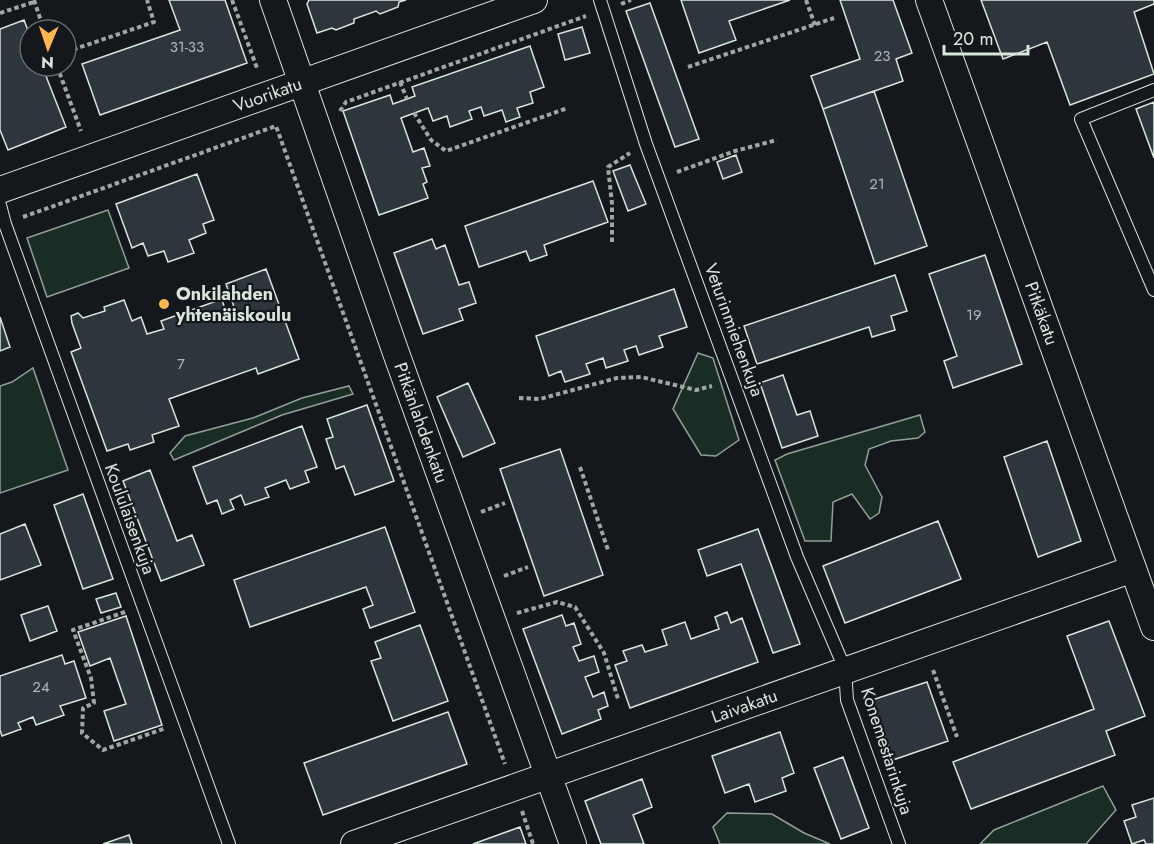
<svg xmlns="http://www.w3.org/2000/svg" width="1154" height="844" viewBox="0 0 1154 844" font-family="Jost,sans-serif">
	<rect width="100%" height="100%" fill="#14181c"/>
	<path fill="#1a2d24" stroke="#939e99" stroke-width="1.5" d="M108 210 129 268 47 297 27 238Z
		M698 353 713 358 739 440 716 456 701 455 673 409Z
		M33 368 68 470 0 493V386L12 382Z
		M349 386 353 394 282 415 174 460 170 453 185 436 253 418 302 398Z
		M920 415 925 432 918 438 891 441 869 449 865 465 882 497 879 513 870 519 852 494 833 502 831 541H805L775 460 787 454Z
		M1103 786 1116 810 1086 844H980L994 830Z
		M727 813 772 814 804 833 830 844H720L713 827Z"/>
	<path fill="#2c363c" stroke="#d8e6dc" stroke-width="1.5" d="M169 0H225L247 63 100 115 82 64 180 30Z
		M309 0H406L399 2 398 7 380 14 376 11 354 19V23L336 30 332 28 317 33 307 4Z
		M681 0H790L729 21 736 40 699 53Z
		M840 0H893L912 53 896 59 903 81 823 109 811 76 860 59Z
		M981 0H1154V4L1134 12 1154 74 1070 105 1047 42 1003 59Z
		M650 3 699 139 675 147 626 11Z
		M24 20 30 36V66H42L66 127 8 150 0 130V29Z
		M582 27 590 53 565 60 558 34Z
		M530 46 544 87 530 92 533 103 517 108 520 117 506 122 502 110 484 116 481 107 469 111 472 119 450 127 447 116 433 121 428 108 401 118 413 152 424 148 430 166 422 168 427 182 423 184 428 198 379 215 343 111 390 95 393 104 407 99 415 96 412 87Z
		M874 91 927 246 875 264 823 109Z
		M1154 102V158L1136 109Z
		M736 155 742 172 723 179 717 162Z
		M630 165 646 204 628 211 613 171Z
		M197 174 214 220 203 224 206 233 189 240 194 253 168 262 164 251 148 256 143 243 132 248 116 204Z
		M593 181 608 222 544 245 547 255 530 261 526 251 479 267 465 226Z
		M432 239 436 249 445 245 459 285 469 282 476 303 459 309 463 320 423 334 394 253Z
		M985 255 1022 364 953 388 944 361 957 356 929 274Z
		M266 269 299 359 258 374 256 368 169 399 179 426 152 435 154 442 130 450 128 444 107 451 71 352 81 348 72 323 71 316 78 313 83 318 105 311 104 307 124 300 132 321 141 317 147 334 164 329 161 321 222 299 225 310 234 307 226 284Z
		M895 275 907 311 891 316 895 330 872 337 869 327 757 364 744 326Z
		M674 289 687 327 659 336 663 347 639 355 636 346 624 350 628 361 606 368 603 358 586 364 590 374 565 382 561 371 549 376 536 336Z
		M0 317 10 347 0 351Z
		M783 375 797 415 810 411 818 436 782 448 760 383Z
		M468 383 495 443 463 457 437 397Z
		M367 405 394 481 355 495 344 466 336 469 326 439 333 437 327 419Z
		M302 426 317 467 305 471 309 482 290 489 286 480 265 488 269 497 245 505 241 495 230 500 234 509 222 514 217 500 207 504 193 467Z
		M1047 441 1081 541 1038 557 1004 457Z
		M560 449 603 575 544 596 500 469Z
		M150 470 177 541 192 535 204 565 161 581 123 481Z
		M83 494 113 579 83 589 54 505Z
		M938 521 961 579 845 623 823 566Z
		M25 524 41 565 0 580V534Z
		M385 527 415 612 370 628 363 609 373 605 366 587 250 627 234 580Z
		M758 529 800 644 773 653 741 564 707 576 698 550Z
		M116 593 121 607 101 613 96 599Z
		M48 606 57 631 30 641 21 615Z
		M727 612 731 623 742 618 758 662 630 708 615 665 627 661 623 651 642 645 645 652 667 645 662 630 685 622 691 639 719 629 715 617Z
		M562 615 566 626 574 623 581 644 573 647 579 661 594 656 599 672 585 677 593 697 604 692 608 706 598 710 601 719 562 734 523 629Z
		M126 616 162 725 114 741 104 711 126 704 110 658 90 666 78 632Z
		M1109 621 1145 716 1106 731 1115 755 971 809 953 762 1094 709 1067 636Z
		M420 625 448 701 393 721 371 661 381 658 375 642Z
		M62 655 65 664 74 661 86 698 60 706 64 715 36 725 33 717 18 723 21 729 2 736 0 730V676Z
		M927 682 948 741 893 760 872 700Z
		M448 712 467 764 323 815 304 763Z
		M780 732 794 773 782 778 786 791 755 802 749 784 725 793 712 756Z
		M843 757 869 828 841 839 814 768Z
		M642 779 652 807 633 815 644 844H601L585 801Z
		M1154 798V844H1146L1144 840 1132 844 1124 821 1136 817 1132 805Z
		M520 827 526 844H473Z
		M129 835 132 844H103Z"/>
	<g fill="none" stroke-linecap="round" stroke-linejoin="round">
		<g stroke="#d8e6dc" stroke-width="14">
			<path id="service" d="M600 0 646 144 797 557 845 669 847 700 899 844
				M1154 90 1081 119 1154 290
				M0 205 5 224 229 844"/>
		</g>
		<g stroke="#d8e6dc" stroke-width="28">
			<g id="minor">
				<path id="s1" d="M273 0 396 353 573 844"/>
				<path id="s2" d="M929 0 1154 627"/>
				<path id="s3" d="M0 190 534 0"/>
				<path id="s4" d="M354 844 1133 569"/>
			</g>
		</g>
		<path stroke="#9da8a2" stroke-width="4" stroke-dasharray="4.5 3" stroke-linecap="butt" d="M34 0 44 30
			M232 0 257 68
			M806 0 815 25
			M621 4 631 0
			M0 13 34 2
			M66 52 154 22 147 0
			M57 66 81 131
			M688 67 834 18
			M400 82 407 99
			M340 111 346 102 586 16
			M414 113 431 140 446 151 568 108
			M677 172 735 151 777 140
			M23 217 276 126 505 764
			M612 242V204L608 167 630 153
			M519 398 540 399 617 378 641 377 696 390 712 386
			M580 467 608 550
			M481 512 505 503
			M504 576 528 567
			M125 612 73 630 91 678 94 703 83 708 82 733 103 750 166 728
			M517 613 557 602 575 607 604 653 618 699
			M933 670 957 737
			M522 811 533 844"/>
		<use href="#service" stroke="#14181c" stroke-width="12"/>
		<use href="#minor" stroke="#14181c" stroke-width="26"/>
	</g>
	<circle fill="#ffb74d" stroke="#14181c" stroke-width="2" cx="164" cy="304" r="6"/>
	<g text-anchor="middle" stroke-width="4.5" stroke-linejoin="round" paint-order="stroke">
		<g font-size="15" fill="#adbab4">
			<text x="187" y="52">31-33</text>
			<text x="882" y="61">23</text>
			<text x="877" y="189">21</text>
			<text x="974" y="320">19</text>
			<text x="181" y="369">7</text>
			<text x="41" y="692">24</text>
		</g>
		<g font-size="18" fill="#d8e6dc" stroke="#14181c">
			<text dy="6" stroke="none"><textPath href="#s3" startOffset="284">Vuorikatu</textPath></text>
			<text dy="6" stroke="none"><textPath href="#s2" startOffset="333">Pitkäkatu</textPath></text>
			<text transform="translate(734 330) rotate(70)" y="6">Veturinmiehenkuja</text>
			<text dy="6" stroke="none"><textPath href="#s1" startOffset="448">Pitkänlahdenkatu</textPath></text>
			<text transform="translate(130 519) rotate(70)" y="6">Koululaisenkuja</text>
			<text dy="6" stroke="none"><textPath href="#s4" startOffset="414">Laivakatu</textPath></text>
			<text transform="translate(887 751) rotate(72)" y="6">Konemestarinkuja</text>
		</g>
		<g font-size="18" font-weight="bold" fill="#d8e6dc" stroke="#14181c" text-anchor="start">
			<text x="176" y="300">Onkilahden<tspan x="176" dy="21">yhtenäiskoulu</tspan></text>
		</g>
	</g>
	<g transform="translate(48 48) rotate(182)"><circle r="28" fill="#14181c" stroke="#626a69" stroke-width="1.5"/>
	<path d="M0-4.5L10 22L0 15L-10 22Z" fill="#ffb74d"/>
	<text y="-9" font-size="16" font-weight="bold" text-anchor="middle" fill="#d8e6dc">N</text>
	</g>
	<path d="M944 45v9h84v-9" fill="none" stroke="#d8e6dc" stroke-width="3"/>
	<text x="953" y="45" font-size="18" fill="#d8e6dc" stroke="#14181c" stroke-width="4.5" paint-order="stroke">20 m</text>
</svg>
